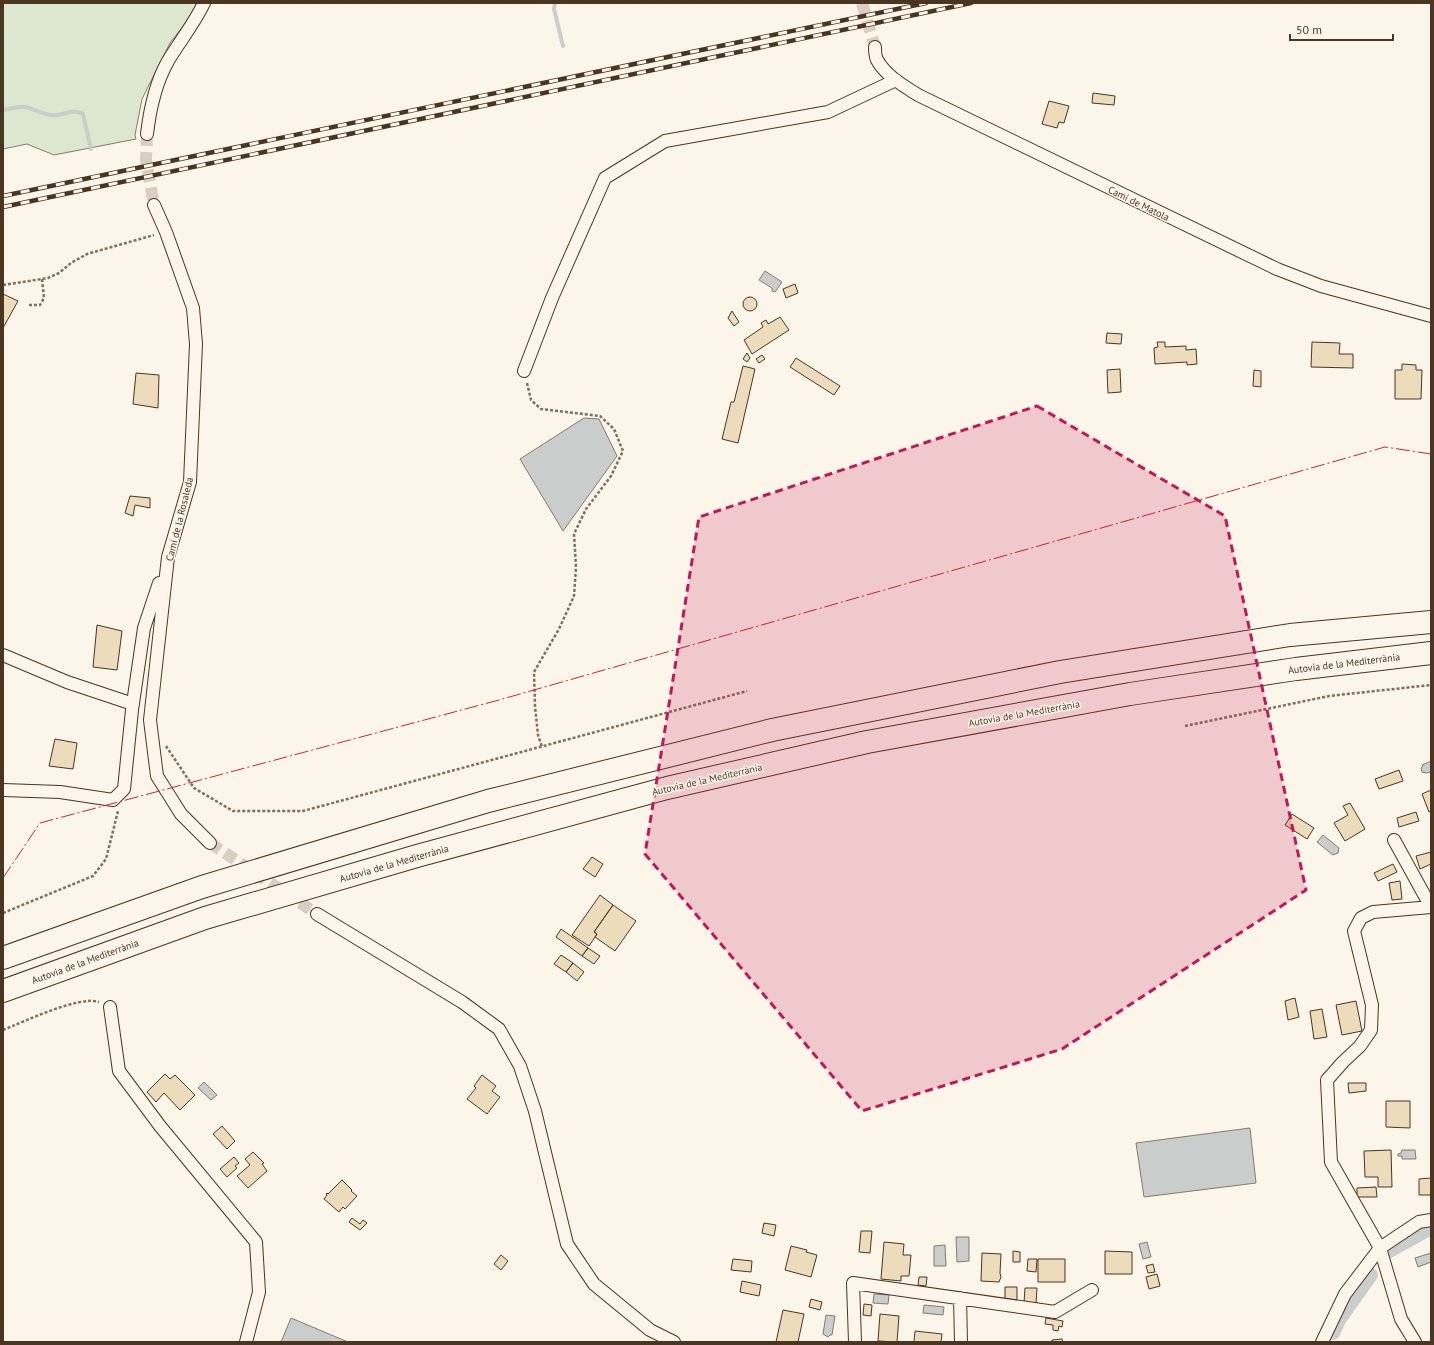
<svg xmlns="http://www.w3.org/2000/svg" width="1434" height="1345" viewBox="0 0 1434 1345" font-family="'PT Sans',sans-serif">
	<rect width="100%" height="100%" fill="#fbf6e9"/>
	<path fill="#dce7d0" stroke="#887966" d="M3 3H201L170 43 142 99 135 135 136 139 54 155 27 144 3 149Z"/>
	<path fill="#c9cecd" stroke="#887966" d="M765 271 782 282 775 292 772 291V288L759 280Z
		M584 418 599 419 617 456 563 531 520 459Z
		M1431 761V772L1426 773 1422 772 1421 768 1423 766 1422 765Z
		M1323 835 1339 848 1338 853 1333 855 1317 842Z
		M204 1082 217 1095 211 1100 198 1088Z
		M1250 1128 1256 1183 1144 1197 1136 1143Z
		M1402 1150H1415L1416 1159H1402V1156H1398V1154L1401 1153Z
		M956 1237H969V1261L957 1262Z
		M1147 1242 1151 1257 1143 1259 1139 1244Z
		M945 1245 946 1266H934V1246Z
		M1431 1253V1262L1418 1267 1415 1258Z
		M874 1294 889 1295 888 1304 873 1303Z
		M924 1305 944 1307 943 1315 923 1313Z
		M826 1315 835 1316 832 1335H830L828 1337 823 1334Z
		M291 1318 348 1342H281Z"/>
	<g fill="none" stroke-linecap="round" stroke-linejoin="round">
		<path stroke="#c9cecd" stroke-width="4" d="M555 3 554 9 563 46
			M3 110C10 109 18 106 25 107 35 109 45 116 55 115 65 115 74 108 83 114L91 149"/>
		<path stroke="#c9cecd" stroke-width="14" d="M1389 1251 1431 1228
			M1333 1333 1339 1320 1371 1275"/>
	</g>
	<path fill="#ecdcbc" stroke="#4a3520" d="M1093 93 1115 96 1114 105 1092 103Z
		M1049 101 1069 106 1064 123 1059 122 1057 128 1042 124Z
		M795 284 798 293 786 298 783 289Z
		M3 294 18 301 3 328Z
		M743 304a7 7 0 1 1 14 0a7 7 0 1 1-14 0Z
		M732 311 739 322 734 326 728 318Z
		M780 317 789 330 752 354 744 340 763 327 761 323 766 320 768 324Z
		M1107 333 1122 334 1121 344 1106 343Z
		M1157 342H1165V347L1186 346V350L1196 349 1197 364 1187 365V362L1155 364 1154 348 1158 347Z
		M1312 342 1340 343 1339 354H1353V368L1311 367Z
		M747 353 750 358 747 362 743 359Z
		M762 355 765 359 759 363 756 359Z
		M796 358 840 386 834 395 790 367Z
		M1402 364 1416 365V370H1422L1421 399H1395V370H1402Z
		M743 366 755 369 738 443 722 439 731 402H734Z
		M1120 369 1121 392 1108 393 1107 370Z
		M1254 370 1261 371V387L1253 386Z
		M136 373 159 375 158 408 133 404Z
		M130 496 150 498V508L135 505 133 516 125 513Z
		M97 625 122 631 117 670 93 667Z
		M55 739 77 743 73 769 49 766Z
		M1399 770 1403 781 1379 789 1375 779Z
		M1431 790V811L1429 812 1422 794Z
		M1350 803 1365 829 1345 841 1334 823 1348 815 1343 806Z
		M1416 812 1419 821 1399 827 1397 818Z
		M1292 814 1314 828 1307 839 1285 825Z
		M1431 852V864L1420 869 1416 856Z
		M592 857 603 864 595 877 583 869Z
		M1393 864 1397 872 1378 881 1374 873Z
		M1400 881 1402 899 1392 900 1389 883Z
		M600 895 613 905 594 932 597 934 589 946 572 935Z
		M613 905 636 921 615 951 595 937 597 934 594 932Z
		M561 929 588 948 582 956 556 937Z
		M588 948 600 956 594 964 582 956Z
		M561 955 573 963 566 972 554 964Z
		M573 963 584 972 577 981 566 972Z
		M1295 998 1299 1017 1288 1020 1285 1001Z
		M1356 1001 1362 1031 1342 1035 1336 1005Z
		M1322 1009 1327 1037 1314 1039 1310 1011Z
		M165 1074 170 1079 175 1075 195 1095 180 1110 164 1093 156 1102 147 1092Z
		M482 1075 496 1086 492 1091 500 1097 487 1114 467 1099 476 1088 474 1086Z
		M1348 1083H1366V1091L1349 1093Z
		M1386 1101H1410V1128L1386 1127Z
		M222 1126 235 1141 227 1149 213 1134Z
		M1391 1150 1392 1187H1378V1177H1365L1364 1151Z
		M253 1152 264 1163 262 1164 267 1171 248 1188 237 1176 250 1165 245 1159Z
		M234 1157 239 1163 235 1166 237 1168 227 1177 220 1169Z
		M1431 1178V1195H1419V1179Z
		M342 1180 352 1190 351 1191 357 1196 345 1209 343 1207 339 1212 324 1199 327 1195 326 1194 327 1193 328 1194Z
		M1376 1187 1377 1197H1357V1188Z
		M352 1218 360 1224 363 1220 367 1223 360 1230 349 1222Z
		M764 1223 776 1225 774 1236 762 1233Z
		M861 1231H872L870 1253 859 1252Z
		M884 1242 904 1244 903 1255H911L909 1276H901V1281L881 1279Z
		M791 1246 807 1250 806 1252 817 1255 811 1277 785 1270Z
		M1013 1251 1020 1252V1262H1013Z
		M1105 1251 1132 1252V1274H1105Z
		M982 1253 1001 1254 1000 1273 1001 1277 999 1282 981 1281Z
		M501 1255 508 1261 501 1270 494 1264Z
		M733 1259 752 1261 751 1272 731 1270Z
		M1028 1259H1037L1036 1272 1027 1271Z
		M1038 1259H1065V1282H1038Z
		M1153 1264 1155 1272 1148 1273 1146 1266Z
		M1157 1274 1160 1286 1149 1289 1146 1277Z
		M919 1277H927L926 1286 918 1285Z
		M742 1281 761 1285 759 1296 740 1292Z
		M1005 1287H1017V1300L1005 1299Z
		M1025 1288H1037L1036 1304 1024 1303Z
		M811 1299 822 1302 820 1310 809 1307Z
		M864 1304 872 1305 871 1316 863 1315Z
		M783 1310 804 1314 798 1342H776Z
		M880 1314 899 1316 897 1342 878 1341Z
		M1046 1318 1063 1321 1062 1327 1059 1326 1058 1331 1053 1330V1325L1045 1324Z
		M915 1331 942 1334 941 1342H914Z
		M1062 1339 1063 1342H1052V1340Z"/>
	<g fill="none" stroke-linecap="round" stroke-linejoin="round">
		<path stroke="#d8cfc1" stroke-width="12" stroke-dasharray="12 6" stroke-linecap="butt" d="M862 3 875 47
			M147 134 146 160 154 205
			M210 843 317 914"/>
		<g stroke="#4a3520" stroke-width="14">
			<path id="minor" d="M875 47C875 51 875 56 877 60 886 76 904 86 918 95L1277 269 1321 286 1431 316
				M147 134C150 108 155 84 168 61 180 41 194 24 204 3
				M154 205 166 232 193 308 196 344 190 482 168 557 150 720 157 776 181 814 210 843
				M524 371 552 298 605 178 665 141 828 112 896 80
				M3 655 67 682 133 704
				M3 790 60 792 113 800 124 789 132 710 144 628 159 583
				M1394 840 1431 907
				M317 914 462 1002 499 1029 520 1066 535 1111 567 1244 594 1284 650 1330 674 1342
				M110 1007 119 1071 160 1126 256 1242 259 1292 246 1342
				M960 1298 961 1342
				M855 1342 853 1283 1055 1312 1092 1290
				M1322 1342 1345 1294 1380 1248 1419 1222 1431 1220
				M1415 1342 1401 1319 1380 1248 1331 1162 1327 1080 1343 1062 1360 1046 1371 1030 1372 1005 1354 931 1361 918 1373 912 1431 907"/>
		</g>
		<g stroke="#4a3520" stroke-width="24">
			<path id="motorway" d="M3 958 202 887 488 801 772 730 1060 672 1290 635 1431 622
				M3 991 205 918 417 856 667 788 867 742 1130 694 1296 669 1431 653"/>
		</g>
		<path stroke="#7f6f5c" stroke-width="2.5" stroke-dasharray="3 2" stroke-linecap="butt" d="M3 285 48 278 59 273 71 263 87 254 154 235
			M29 305H40L44 298 42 279
			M527 383 531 400 541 409 600 416 614 429 623 451 611 476 586 509 574 534 576 567 574 596 559 629 534 672 535 706 538 735 542 747
			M1185 726 1329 696 1431 685
			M166 746 194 788 233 811H303L747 691
			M3 913 93 876 106 859 118 811
			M3 1030C23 1022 80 995 99 1002"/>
		<use href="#minor" stroke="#fbf6e9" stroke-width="12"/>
		<use href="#motorway" stroke="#fbf6e9" stroke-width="22"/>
		<g stroke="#4a3520" stroke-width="4.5">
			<path id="rail" d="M3 196 926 3
				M3 207 971 3"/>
		</g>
		<use href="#rail" stroke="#fbf6e9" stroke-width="3" stroke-dasharray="9" stroke-linecap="butt"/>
		<path stroke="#c62828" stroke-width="1" stroke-dasharray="14 3 2 3" stroke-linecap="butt" d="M3 878 40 823 499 700 1385 447 1431 454"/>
	</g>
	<path fill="#c2185b" fill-opacity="0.2" stroke="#c2185b" stroke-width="3" stroke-dasharray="8 5" stroke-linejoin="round" d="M1037 406 1225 516 1306 890 1062 1049 862 1111 645 854 699 517Z"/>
	<g text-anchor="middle" stroke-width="3" stroke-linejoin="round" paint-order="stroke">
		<g font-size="10" fill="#4a3520" stroke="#fbf6e9">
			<text transform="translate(1139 203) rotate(26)" y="4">Camí de Matola</text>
			<text transform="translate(179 519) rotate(-76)" y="4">Camí de la Rosaleda</text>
			<text transform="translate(1344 663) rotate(-7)" y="4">Autovia de la Mediterrània</text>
			<text transform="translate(1024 713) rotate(-10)" y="4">Autovia de la Mediterrània</text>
			<text transform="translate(707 779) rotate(-13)" y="4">Autovia de la Mediterrània</text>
			<text transform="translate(394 863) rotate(-16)" y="4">Autovia de la Mediterrània</text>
			<text transform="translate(85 961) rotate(-20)" y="4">Autovia de la Mediterrània</text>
		</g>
	</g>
	<rect width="1434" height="1345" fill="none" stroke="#4a3520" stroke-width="8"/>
	<path d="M1290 34v6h103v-6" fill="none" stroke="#4a3520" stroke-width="2"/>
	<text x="1296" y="34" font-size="12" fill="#4a3520" stroke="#fbf6e9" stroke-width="3" paint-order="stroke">50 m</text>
</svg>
